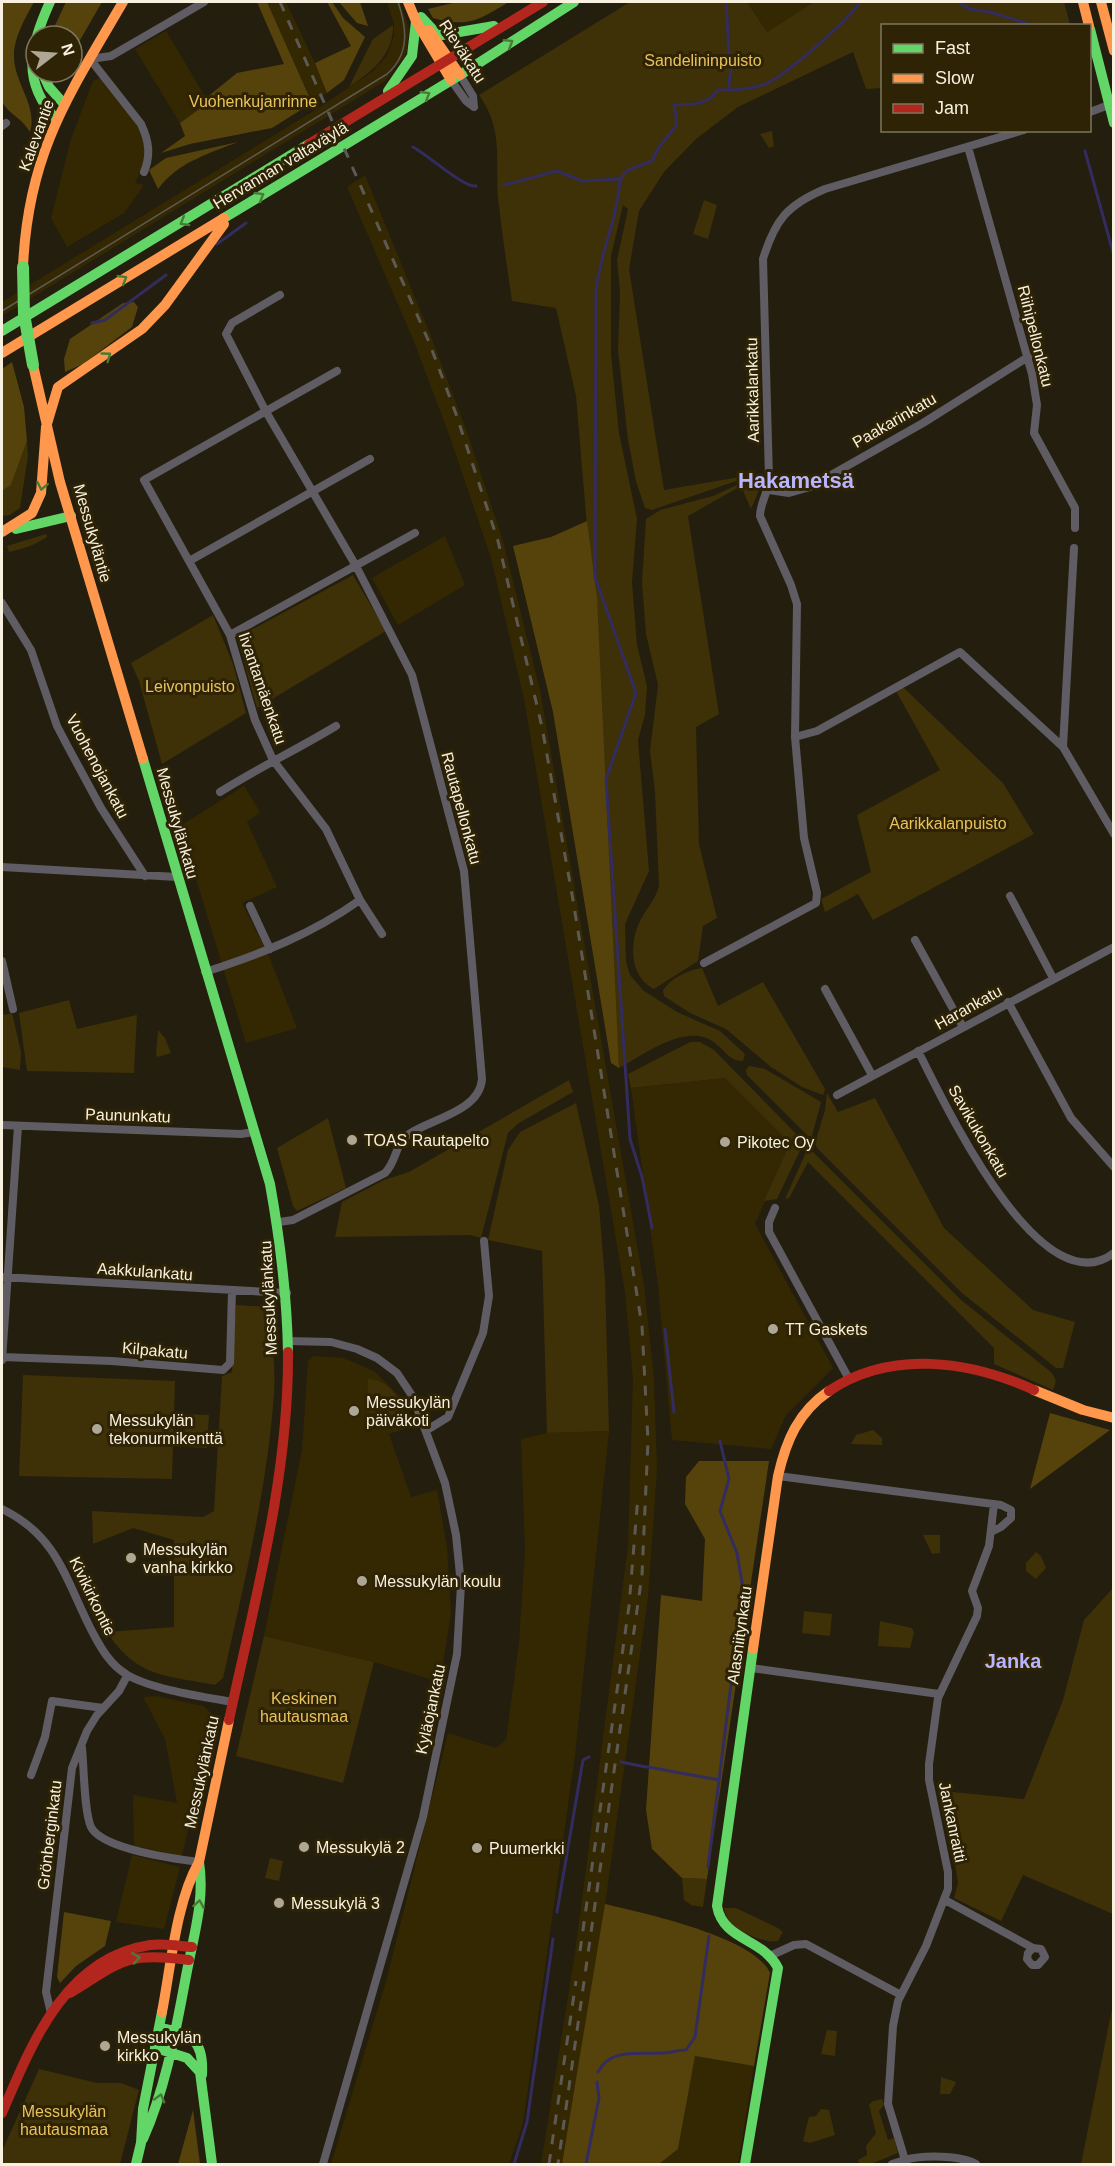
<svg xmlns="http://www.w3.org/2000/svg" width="1115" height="2166" viewBox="0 0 1115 2166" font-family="Arial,sans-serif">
	<rect width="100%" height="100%" fill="#241e0e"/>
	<path fill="#342803" d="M267 2H286L315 63 327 93 312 103Z
		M387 2H400L409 29 406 54 385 81 2 316V302L317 109 372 72 387 56 394 36V24Z
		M747 2H814L767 32Z
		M166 31 206 98V105L180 123 135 49Z
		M100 78 140 127 147 156 135 183 144 185 124 213 67 247 51 218 71 139 93 81Z
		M365 175 430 334 467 432 503 541 540 690 644 1285 654 1378 657 1470 648 1597 598 1955 562 2164H541L575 1953 628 1546 633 1378 625 1292 524 699 491 558 451 440 413 339 347 187Z
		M445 536 465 585 398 625 372 578Z
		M244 786 260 812 247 822 277 887 242 903 269 956 297 1028 246 1043 180 826Z
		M725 1078 790 1143 755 1224 833 1368 786 1415 771 1449 672 1440 658 1285 631 1088Z
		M313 1356 343 1358 374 1371 399 1396 410 1427 389 1434 411 1497 437 1490 447 1548 451 1614 440 1682 374 1662 264 1636 302 1450 308 1361Z
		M609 1431 575 1755 523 2124 509 2164H331L387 1978 448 1733 496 1748 506 1740 519 1643 525 1550 521 1439 547 1433Z
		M156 1696 203 1706 211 1713 212 1723 182 1856 134 1846 133 1795 177 1803 165 1739 143 1697Z
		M132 1855 180 1867 164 1929 116 1922Z
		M695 2056 754 2066 738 2164H659L678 2149Z"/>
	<path fill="#3e3007" d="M630 2H747L767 32 814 2H1064L1070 25 882 26V88L866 89 853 52 738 107 696 139 664 172 639 211 629 269 664 490 763 473 764 477 745 478 652 510 645 508 636 481 628 440 618 350 620 293 617 260 628 209 623 205 611 256V354L619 433 637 519 632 582 637 645 647 686 645 715 638 740 649 871 625 924 626 962 630 975 644 991 677 1012 720 1031 745 1054 743 1061C731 1062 725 1051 716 1044 689 1020 645 1054 619 1068L587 526 576 396 556 308 512 301C507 267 502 233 498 198 495 160 504 130 479 95Z
		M393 25C394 55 371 72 349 87L373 39Z
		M772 131 774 146 769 148 760 134Z
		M704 200 717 205 708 239 693 234Z
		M27 441 28 456 20 508 10 515 2 516V491L11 485Z
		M763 481 751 509 741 486 688 516 719 714 696 727 699 844 717 918 703 926 698 961 654 989C630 977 629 945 639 923 645 910 655 901 659 886L655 792 650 751 658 685 646 634 642 583 646 519 660 510 713 496 741 483Z
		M46 534 47 537C35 545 23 549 9 552L7 546Z
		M353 575 386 631 257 708 239 644 240 636Z
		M213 615 233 664 246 713 162 764 139 681 131 663Z
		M903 687 1003 783 1034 834 873 920 858 894 825 912 821 899 871 872 857 815 940 770 896 691Z
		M702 968 718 1006 763 982 825 1089 823 1095 802 1087 771 1067 726 1029 690 1013 664 996 663 990C671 978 688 970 702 968Z
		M69 1000 77 1029 137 1015 134 1073 27 1071 19 1013Z
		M2 1006 4 1015 12 1013 21 1052 20 1070 2 1067Z
		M158 1030 165 1038 171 1053 158 1057 156 1055Z
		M690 1042H700L714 1050 804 1142 777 1199 764 1201 790 1143 725 1078 631 1088 628 1074Z
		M749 1066 765 1069 821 1102 812 1136H808L747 1075 746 1070Z
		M569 1080 573 1092 519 1123 508 1133 481 1238 471 1235 335 1237 342 1202 384 1180 409 1172Z
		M827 1093 838 1112 875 1098 944 1228 1033 1310 1075 1322 1063 1368H1056L962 1293 817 1148 815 1143 825 1110Z
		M576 1103 599 1206 605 1279 609 1431 547 1433 542 1251 488 1240 508 1150 520 1132Z
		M328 1118 346 1188 297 1211 293 1206 277 1148Z
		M807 1150H811L960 1299 1052 1373 1056 1381 1053 1390 994 1364V1348L808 1162 789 1198 785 1199Z
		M236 1305 269 1307C271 1335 276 1365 274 1394 267 1490 244 1584 223 1678L215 1685C165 1675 137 1678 107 1632L174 1627V1540L133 1528 93 1544 92 1511 203 1517 214 1511 222 1376 232 1372Z
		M23 1375 175 1381 172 1479 19 1476Z
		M368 1379C393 1380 400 1402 409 1423L393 1430 383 1416 367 1411Z
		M185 1414 209 1415 207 1448 184 1447Z
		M873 1430 882 1438V1445L851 1444 856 1435Z
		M923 1535H940V1553L932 1554Z
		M1036 1552 1041 1556 1046 1568 1036 1579 1026 1571V1563Z
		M1113 1588V1914L1023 1875 1001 1921 954 1898 958 1883 943 1791 1024 1799 1063 1700 1084 1620Z
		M804 1611 832 1614 830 1636 802 1633Z
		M880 1621 912 1628 914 1633 910 1648 878 1646Z
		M264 1636 374 1662 343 1783 236 1756Z
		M270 1858 283 1861 279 1881 265 1878Z
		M682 1878 707 1879 703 1907 691 1905 684 1900Z
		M724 1908H736L778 1928 783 1932 778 1941C767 1944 737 1932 730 1922 727 1918 725 1913 724 1908Z
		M1113 2004V2164H1081Z
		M827 2030 837 2031 835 2056 821 2054Z
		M39 2069 97 2083H121L139 2090 120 2164H2V2151Z
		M941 2077 956 2082 950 2094H940Z
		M882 2099 884 2105 879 2111 888 2140 894 2138 898 2153 871 2164H859L858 2160 867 2155 866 2146 876 2133 869 2105 873 2101Z
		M821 2109 829 2110 835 2135 810 2143 803 2141 809 2117 816 2116Z"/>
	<path fill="#56430c" d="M2 2H34C26 17 14 37 14 55 13 82 38 105 30 132 20 116 12 117 2 102Z
		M66 2H102L72 54V36H50Z
		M257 2H267L312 103 272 128 190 144 161 153 185 136 180 123 205 105 206 98 237 73 284 64Z
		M327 2H332L343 18 365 37 344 80 327 93 315 63 351 46Z
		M339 2H360L368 26 357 23Z
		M457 2H509C478 20 469 28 433 18L428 9Z
		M238 142C208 154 178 162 158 189L149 170 166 158Z
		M134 302 138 307 132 327 83 364 65 372 64 359 70 339 123 303Z
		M12 362 24 407 27 441 11 485 2 491V369Z
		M587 521 597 598 619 1068 611 1063 553 712 513 546 551 537Z
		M1050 1413 1110 1430 1030 1489Z
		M699 1461H769L707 1879 682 1878 652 1849 646 1810 661 1595 702 1601 705 1539 685 1504 686 1477Z
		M605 1904C643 1913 755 1937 770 1973L754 2066 695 2056 678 2149 659 2164H562Z
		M64 1912 111 1921 105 1946 76 1966 60 1983 57 1977Z
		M193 2110 200 2164H178Z"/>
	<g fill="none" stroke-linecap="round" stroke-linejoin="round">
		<path stroke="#332c5f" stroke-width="3" d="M726 2 729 54
			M959 2 969 9 990 12 1035 26
			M728 91 731 69
			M413 147C428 155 464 188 476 186
			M1085 151 1114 256
			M620 179C618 217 600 253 596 291L595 577 636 693 606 779 630 1139 642 1177 652 1228
			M504 185 557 171 582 181 620 179 628 170 652 161 659 147 677 125 674 105 696 104 710 99 718 90C733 90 748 90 763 85 781 80 851 18 860 2
			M217 244 246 223
			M92 323 105 320 166 275
			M665 1329 674 1412
			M621 1762 646 1767
			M648 1767 719 1780 743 1589 737 1553 720 1511 729 1479 720 1441
			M708 1867 719 1780
			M557 1912 583 1760 589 1757
			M598 2072C611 2047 639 2055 662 2053 670 2053 678 2050 686 2050L695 2037 709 1936
			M514 2164 527 2122 553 1939
			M586 2164 599 2098 597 2082"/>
		<path stroke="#5f5c63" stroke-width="8" d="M90 59 141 124C149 141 151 155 144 172
			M90 59 111 56 204 2
			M460 75 473 96 474 107
			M451 80 466 101 474 107
			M1090 112 1114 103
			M2 126 6 123
			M968 147 1032 374 1037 405 1034 433 1075 508V528
			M337 371 144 480 230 635 255 720 273 760 326 829 360 900 382 934
			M769 490 789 493 810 487 923 423 1028 357
			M191 560 370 459
			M2 603 31 650 57 726 68 747 101 808 145 876
			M230 635 415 533
			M795 737 817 731 960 652 1063 747 1114 834
			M1063 747 1074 548
			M220 792C258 768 298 749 336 726
			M2 867 177 877
			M1010 896 1053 978
			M250 906 270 949
			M915 940 963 1027
			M2 961 13 1009
			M704 963 816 903 817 893 804 838 795 737 797 604 791 585 760 516C760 502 769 492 769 478L763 259C775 220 787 205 825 189L1024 130
			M205 972C261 954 312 934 360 900
			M825 989 872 1075
			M1008 1002 1071 1118 1114 1167
			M918 1051C942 1098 1040 1310 1114 1253
			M837 1095 1114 947
			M2 1125 241 1134 254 1132
			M775 1208 769 1222V1232L849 1379
			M279 1222 293 1220 385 1173C397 1161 395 1143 409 1134 431 1119 480 1111 482 1079L464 871 412 675 356 566 265 410 226 334 232 323 280 295
			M2 1277 287 1293
			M288 1341 331 1342 357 1349 377 1358 397 1373 413 1397 445 1483 456 1535 461 1585 457 1654 423 1817 323 2164
			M2 1357 112 1361 223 1370 230 1363 232 1291
			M2 1360 18 1126
			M427 1430 448 1417 483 1333 489 1296 484 1241
			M778 1476 1001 1505 1011 1510V1518L1001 1527 991 1532
			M2 1509C60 1537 66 1583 94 1635 102 1650 111 1665 126 1674 149 1689 205 1697 233 1702
			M751 1668 939 1694
			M82 1748C84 1767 84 1812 91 1827 102 1849 175 1859 199 1862
			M31 1775 45 1737 52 1701 103 1708
			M945 1900 1033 1948 1041 1949 1045 1957 1038 1965H1032L1027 1959 1028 1953 1033 1948
			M772 1955 794 1945 806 1944 901 1995
			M51 2013 46 1992 72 1768 87 1731 97 1715 119 1691 127 1676
			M892 2164 905 2160
			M976 2164C961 2155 922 2155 905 2160L888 2104 893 2026 898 2001 926 1946 948 1889V1872L929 1780V1764L938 1698 977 1616 978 1608 972 1591 989 1546 994 1504"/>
		<path stroke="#63d668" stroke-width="10" d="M50 2C30 46 21 81 56 119
			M421 17 435 32 442 35 494 26
			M1090 29 1114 123
			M42 72 49 87 64 104
			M388 91 412 56 416 21
			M224 218 460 75 574 2
			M2 331 309 144
			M16 529 71 516
			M143 759 270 1184C280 1240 287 1295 288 1352
			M160 2028C192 2034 204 2040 202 2075
			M156 2048 187 2058 200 2072 212 2164
			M143 2139C167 2085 176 2028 187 1971 194 1934 205 1899 199 1862
			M136 2164 141 2143 143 2109 162 2012
			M745 2164 778 1968C763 1938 723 1941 717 1906L753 1649"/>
		<path stroke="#ff974d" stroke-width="10" d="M408 2 416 21 451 80
			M1083 2 1089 26
			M1101 2 1114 51
			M429 30 460 75
			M23 267C28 153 68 96 123 2
			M2 353 224 218
			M33 365 60 482 143 759
			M2 532 32 513 41 493 46 427 58 387 142 329 165 305 224 224
			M1034 1390 1083 1410 1114 1418
			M753 1649 778 1476C786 1441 798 1412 829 1391
			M162 2012C171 1966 176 1902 199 1862L229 1720"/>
		<path stroke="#b3261e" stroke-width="10" d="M309 144 543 2
			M829 1391C891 1349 970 1361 1034 1390
			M229 1720C255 1599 289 1476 288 1352
			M70 1993C121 1962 125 1951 189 1960
			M2 2113C32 2043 65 1958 150 1945 163 1943 179 1946 192 1947"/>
		<path stroke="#5d5a55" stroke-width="1.5" d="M2 311 387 74C410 54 407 28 398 2"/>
		<path stroke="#5d5a55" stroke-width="3" stroke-dasharray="10 10" stroke-linecap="butt" d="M280 2 429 342 456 414 498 541 542 727 573 900 642 1326 648 1441 642 1575 558 2164
			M580 1951 629 1606 638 1496
			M549 2164 576 1981"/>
		<path stroke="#63d668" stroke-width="12" d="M23 267 24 314 33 365"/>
	</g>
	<defs><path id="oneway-chevron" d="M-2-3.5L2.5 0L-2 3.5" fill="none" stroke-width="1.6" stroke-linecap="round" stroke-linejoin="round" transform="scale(1.5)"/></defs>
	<g stroke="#487c36">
		<use href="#oneway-chevron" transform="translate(509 43) rotate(-32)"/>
		<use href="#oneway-chevron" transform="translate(426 95) rotate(-31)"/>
		<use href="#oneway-chevron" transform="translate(260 196) rotate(-31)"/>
		<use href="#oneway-chevron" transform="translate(184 222) rotate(149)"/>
		<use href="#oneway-chevron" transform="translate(123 279) rotate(-31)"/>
		<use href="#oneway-chevron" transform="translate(107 356) rotate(-36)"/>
		<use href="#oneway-chevron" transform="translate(42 486) rotate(101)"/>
		<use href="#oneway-chevron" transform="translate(199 1904) rotate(-80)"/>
		<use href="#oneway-chevron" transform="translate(136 1958) rotate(-9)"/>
		<use href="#oneway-chevron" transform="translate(160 2098) rotate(-74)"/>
	</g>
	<g fill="#aea796" stroke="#2e2304" stroke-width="2">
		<circle cx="352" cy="1140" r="6"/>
		<circle cx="725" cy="1142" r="6"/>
		<circle cx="773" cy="1329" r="6"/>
		<circle cx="354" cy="1411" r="6"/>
		<circle cx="97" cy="1429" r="6"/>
		<circle cx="131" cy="1558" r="6"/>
		<circle cx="362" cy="1581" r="6"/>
		<circle cx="304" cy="1847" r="6"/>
		<circle cx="477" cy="1848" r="6"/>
		<circle cx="279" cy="1903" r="6"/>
		<circle cx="105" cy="2046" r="6"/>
	</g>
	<g text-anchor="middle" stroke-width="6" stroke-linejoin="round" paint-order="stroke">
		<g font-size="16" fill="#f8f1e0" stroke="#2e2304">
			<text transform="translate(463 51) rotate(57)" y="6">Rieväkatu</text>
			<text transform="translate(36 135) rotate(-70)" y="6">Kalevantie</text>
			<text transform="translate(280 165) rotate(-31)" y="6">Hervannan valtaväylä</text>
			<text transform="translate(1036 336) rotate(76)" y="6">Riihipellonkatu</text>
			<text transform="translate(752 390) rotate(-91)" y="6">Aarikkalankatu</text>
			<text transform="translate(894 420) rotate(-30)" y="6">Paakarinkatu</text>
			<text transform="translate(93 533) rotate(74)" y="6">Messukyläntie</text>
			<text transform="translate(263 688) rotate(71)" y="6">Iivantamäenkatu</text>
			<text transform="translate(98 766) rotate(62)" y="6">Vuohenojankatu</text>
			<text transform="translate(462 808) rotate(75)" y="6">Rautapellonkatu</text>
			<text transform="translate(178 823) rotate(74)" y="6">Messukylänkatu</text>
			<text transform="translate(968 1007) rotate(-29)" y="6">Harankatu</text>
			<text transform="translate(128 1115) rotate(2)" y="6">Paununkatu</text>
			<text transform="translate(979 1131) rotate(60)" y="6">Savikukonkatu</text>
			<text transform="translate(145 1271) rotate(4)" y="6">Aakkulankatu</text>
			<text transform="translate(268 1298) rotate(-93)" y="6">Messukylänkatu</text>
			<text transform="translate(155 1350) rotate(5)" y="6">Kilpakatu</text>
			<text transform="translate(93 1596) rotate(64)" y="6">Kivikirkontie</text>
			<text transform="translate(739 1635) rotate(-82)" y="6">Alasniitynkatu</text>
			<text transform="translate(430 1709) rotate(-78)" y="6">Kyläojankatu</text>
			<text transform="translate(201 1772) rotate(-78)" y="6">Messukylänkatu</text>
			<text transform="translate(953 1822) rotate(78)" y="6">Jankanraitti</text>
			<text transform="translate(49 1835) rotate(-83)" y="6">Grönberginkatu</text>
		</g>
		<g font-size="16" fill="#e9c25b" stroke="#2e2304">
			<text x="703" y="66">Sandelininpuisto</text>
			<text x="253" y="107">Vuohenkujanrinne</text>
			<text x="190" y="692">Leivonpuisto</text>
			<text x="948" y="829">Aarikkalanpuisto</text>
			<text x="304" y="1704">Keskinen<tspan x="304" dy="18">hautausmaa</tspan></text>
			<text x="64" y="2117">Messukylän<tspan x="64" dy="18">hautausmaa</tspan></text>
		</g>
		<g font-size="16" fill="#f8f1e0" stroke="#2e2304" text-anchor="start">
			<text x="364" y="1146">TOAS Rautapelto</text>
			<text x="737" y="1148">Pikotec Oy</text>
			<text x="785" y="1335">TT Gaskets</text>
			<text x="366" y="1408">Messukylän<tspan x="366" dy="18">päiväkoti</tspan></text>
			<text x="109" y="1426">Messukylän<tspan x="109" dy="18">tekonurmikenttä</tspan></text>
			<text x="143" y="1555">Messukylän<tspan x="143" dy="18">vanha kirkko</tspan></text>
			<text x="374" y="1587">Messukylän koulu</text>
			<text x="316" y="1853">Messukylä 2</text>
			<text x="489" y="1854">Puumerkki</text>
			<text x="291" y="1909">Messukylä 3</text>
			<text x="117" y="2043">Messukylän<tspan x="117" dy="18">kirkko</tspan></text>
		</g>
		<g font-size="20" font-weight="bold" fill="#b9b5fc" stroke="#2e2304">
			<text x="1013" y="1668">Janka</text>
		</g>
		<g font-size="22" font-weight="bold" fill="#b9b5fc" stroke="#2e2304">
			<text x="796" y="488">Hakametsä</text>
		</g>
	</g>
	<rect width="1115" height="2166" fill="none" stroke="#f8f1e0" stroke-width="6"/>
	<rect x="881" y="24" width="210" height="108" fill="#2e2304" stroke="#7f755c" stroke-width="1.5"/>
	<rect x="893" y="44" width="30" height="9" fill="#63d668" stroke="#7f755c" stroke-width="1.5"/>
	<text x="935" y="54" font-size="18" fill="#f8f1e0">Fast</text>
	<rect x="893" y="74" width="30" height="9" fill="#ff974d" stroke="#7f755c" stroke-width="1.5"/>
	<text x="935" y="84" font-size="18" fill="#f8f1e0">Slow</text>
	<rect x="893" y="104" width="30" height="9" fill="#b3261e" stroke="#7f755c" stroke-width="1.5"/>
	<text x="935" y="114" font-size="18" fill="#f8f1e0">Jam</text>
	<g transform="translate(54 54) rotate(73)"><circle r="28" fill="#2e2304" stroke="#7f755c" stroke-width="1.5"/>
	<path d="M0-4.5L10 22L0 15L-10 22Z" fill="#aea796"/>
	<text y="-9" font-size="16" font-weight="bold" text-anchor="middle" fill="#f8f1e0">N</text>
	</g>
</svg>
